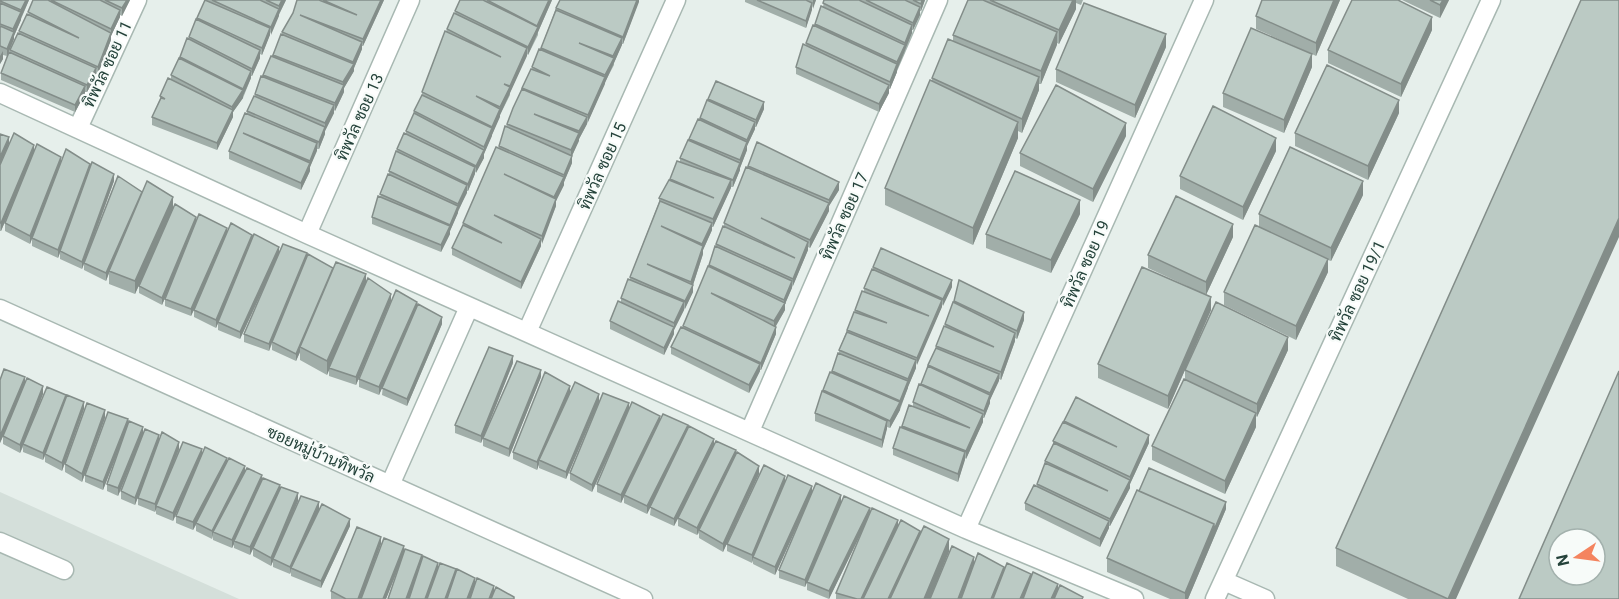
<svg xmlns="http://www.w3.org/2000/svg" width="1619" height="599" viewBox="0 0 1619 599" font-family="Roboto,Sarabun,sans-serif">
	<rect width="100%" height="100%" fill="#e6efeb"/>
	<path fill="#d4dfda" d="M0 492 239 599H0Z"/>
	<g fill="none" stroke-linecap="round" stroke-linejoin="round">
		<g stroke="#a8b8b2" stroke-width="21">
			<path id="lane" d="M0 542 64 570"/>
		</g>
		<g stroke="#a8b8b2" stroke-width="21">
			<path id="street" d="M0 93 307 234 966 529 1134 599
				M78 128 137 0
				M307 234 410 0
				M0 309 643 599
				M527 332 676 0
				M750 431 938 0
				M390 485 469 307
				M966 529 1204 0
				M1224 581 1265 599
				M1215 599 1491 0"/>
		</g>
		<use href="#lane" stroke="#fff" stroke-width="18"/>
		<use href="#street" stroke="#fff" stroke-width="18"/>
	</g>
	<path fill="#a1aea9" d="M0 0H29L14 36V39L9 52H10V50L19 33V31L28 15 33 0H130L122 16 120 15V17L111 36V40L98 74H96V76L87 92H85V94L75 112 1 80V73L7 56 3 55V59L0 64Z
		M207 0H286L270 34 262 55 260 54V58L252 76H251V78L243 98 233 112V117L217 150 152 125V117L160 99V96L171 79V75L180 59 197 18Z
		M297 0H384L363 46H362V49L354 68V71L344 88V92L335 111 334 110V113L325 131V134L319 149H317L310 167V171L301 190 229 159V151L247 114V111L255 96V94L263 77V75L282 35V32L293 13Z
		M460 0H552L538 32V35L528 55 527 54 510 92V95L500 115 484 154V158L475 173 468 191H467L450 231V234L441 252 372 224V217L389 174V171L397 149 406 134V131L414 114V111L422 95V92L447 29 455 13Z
		M639 0 623 44H622L614 63V65L605 82 587 124 579 139 572 156V163L564 182V185L556 201V206L541 243V246L521 289 452 255V248L499 148V146L507 124 522 88 541 50V48L556 8Z
		M745 0H816L812 8 806 28 745 2Z
		M824 0H925L921 11H920V15L913 30H912V33L905 50V52L897 69V72L890 89H889V93L879 112 796 74V67L806 46V43L823 7Z
		M968 0H1083L1081 5 1076 3V9L1059 44 1057 43 1041 84H1039V90L1022 133 1018 131V138L973 245 885 205V188L932 81V78L953 41V35Z
		M1262 0H1340L1316 56 1312 54V67L1284 133 1223 107V93L1310 53 1256 29V16Z
		M1402 0H1449L1440 18Z
		M1432 30 1401 97 1328 63V50Z
		M1166 47 1135 118 1056 82V69Z
		M708 99 764 109 756 127H755V129L747 146V150L740 168V170L733 187H731L713 227H712V230L703 250V254L693 285V292L674 330V334L664 355 610 329V321L621 302V298L630 280V277L659 202V198L680 162V158L689 139 700 120V118Z
		M1399 113 1368 180 1295 146V133Z
		M1126 136 1093 202 1020 166V153Z
		M9 144 61 162 90 167 114 181 90 248 142 192 196 221 227 232 252 239 279 254 307 257 333 268 366 284 391 301 356 385 329 376V368L327 375 300 360V352L296 361 272 350V344L269 351 244 342V334L277 259 240 339 218 330V323L216 328 194 317V310L191 316 165 306V299L176 272 162 305 139 293V286L142 278 135 294 109 284V273L106 281 84 270V264L82 269 60 259V251L65 239 58 258 32 246V238L30 244 5 231V223L28 168 1 231H0V165Z
		M1276 151 1243 220 1180 189V176Z
		M748 166 839 190 829 206V211L810 248 808 247V250L785 304V310L776 326V334L761 370H760V371L749 393 671 354V347L683 328V326L709 267 716 244 724 226V223L748 168Z
		M1363 195 1331 261 1328 260V272L1296 340 1224 305V292L1259 227V214Z
		M1080 214 1051 273 986 248V234Z
		M1233 237 1206 295 1211 310 1168 409 1098 378V364L1187 286 1148 268V255Z
		M873 267 952 287 942 306 916 365V368L908 387 900 410 890 428 887 427 882 448 815 421V413L823 390 832 373 839 353V350L855 310 864 292V288L873 269Z
		M954 301 1024 320 1017 339 1015 338V341L1001 380 999 379 990 400V403L984 418H983V422L966 459 965 458 958 482 893 455V448L902 426 913 406V402L921 385 928 365 936 348V346L945 326V324Z
		M417 308 442 324 407 406 382 395 383 385 379 395 359 387V379Z
		M1288 350 1257 417 1256 416V427L1225 494 1152 460V446L1185 379V370Z
		M513 363 481 443 455 433V425Z
		M541 377 509 457 483 446V438Z
		M0 380 25 383 43 394 34 418 66 398 84 409 62 471 45 462V456L43 460 23 452V447L20 453 3 444V436L6 430 0 443Z
		M570 391 599 402 629 408 660 420 688 428 714 445 736 455 759 474 723 552 699 538V533L697 535 678 526V518L685 506 674 526 650 515 651 506 647 514 624 503V496L621 503 597 492V484L618 436 592 492 570 480V473L596 409 566 479 539 468V464L537 470 513 459V452Z
		M105 418 82 482 65 472V464Z
		M1064 421 1149 443 1130 484V488L1110 526H1109V528L1100 547 1025 510V503L1037 486V484L1045 463V461L1053 444V441L1064 423Z
		M128 424 143 435 179 449 227 461 262 481 280 489 298 501 286 531 319 510 310 528 350 526 321 588 291 576V572L290 574 273 567V561L271 566 253 556V549L250 555 234 548V544L232 548 213 540V535L212 539 196 531V525L193 530 176 523V516L189 484 173 521 156 514V508L155 512 138 505V498L147 472 135 505 121 499V491L139 445 118 496 107 491V484L118 452 103 490 85 482V475Z
		M785 482 841 503 920 534 930 599H836V593L865 525 829 599 807 590V582L831 525 805 587 779 578V570L807 503 775 575 753 564V560L752 563 727 551V544Z
		M1226 509 1188 599H1170L1107 572V558Z
		M357 527 381 537V544L363 594 384 538 404 546V553L405 549 422 555V559L423 556 438 563V570L440 563 456 569V575L457 569 475 578V583L477 578 494 586V593L496 587 514 597V599H388L402 559 386 599H331V591Z
		M1336 548 1456 599H1408L1336 566Z"/>
	<path fill="#838d89" d="M26 0H29L21 18V10Z
		M127 0H130L122 16V8Z
		M282 0H286L279 14V6Z
		M381 0H384L363 46V39Z
		M549 0H552L528 55V47Z
		M637 0H639V2L623 44V37Z
		M813 0H816L813 9Z
		M922 0H925L921 11V4Z
		M1073 0H1076V9L1059 44V30Z
		M1334 0H1340L1316 56V43Z
		M1443 0H1449L1440 18V5Z
		M812 3V10L806 28V21Z
		M920 7V15L913 30V23Z
		M279 9V16L271 35V27Z
		M120 10V17L111 36V40L98 74V67L111 33V29Z
		M21 12V20L14 36V39L7 56V49L13 33V29Z
		M1432 17V30L1401 97V84Z
		M912 25V33L897 70V62Z
		M270 28V35L262 55V48Z
		M1057 32V45L1041 84V71Z
		M1166 34V47L1135 118V105Z
		M622 38V45L605 83V75Z
		M362 42V49L354 68V71L344 88V92L335 111V103L343 86V82L353 65V62Z
		M527 48V56L500 115V107Z
		M260 50V58L252 76V69Z
		M3 51V59L0 64V56Z
		M1312 54V67L1284 133V120Z
		M897 64V72L890 89V82Z
		M96 68V76L87 92V85Z
		M251 71V78L243 96V89Z
		M605 77V84L588 122V115Z
		M1039 77V90L1022 133V119Z
		M889 85V93L879 112V104Z
		M85 86V94L75 112V105Z
		M243 90V98L233 112V117L217 150V143L232 113V107Z
		M1399 100V113L1368 180V166Z
		M764 102V109L756 127V120Z
		M334 105V113L325 131V123Z
		M500 109V117L492 135V127Z
		M587 117V124L579 139V131Z
		M755 122V129L747 146V150L740 168V160L747 144V140Z
		M1018 122V138L973 245V228Z
		M1126 123V136L1093 202V189Z
		M325 127V134L319 149V142Z
		M492 128V136L484 154V147Z
		M579 133V141L571 158V150Z
		M9 137V144L0 165V157Z
		M1276 138V151L1243 220V207Z
		M317 143V151L310 167V171L301 190V183L310 164V161Z
		M34 145V153L1 231V223Z
		M484 150V158L476 173V166Z
		M572 156V163L564 182V175Z
		M61 157V165L30 244V236Z
		M740 163V170L733 187V180Z
		M90 164V171L58 258V250Z
		M475 167V174L468 191V184Z
		M114 174V181L82 269V262Z
		M564 177V185L556 201V206L542 244V236L554 202V197Z
		M731 180V188L713 227V219Z
		M1363 181V195L1331 261V248Z
		M839 182V190L829 206V211L810 248V240L829 204V200Z
		M467 185V193L458 211V213L450 231V234L441 252V245L450 227V225L458 207V204Z
		M142 192 109 271V273L106 281V273Z
		M173 197V211L135 294V281Z
		M1080 200V214L1051 273V260Z
		M196 217V224L162 305V298Z
		M1619 218V237L1456 599H1448Z
		M712 223V230L703 250V254L693 285V292L685 309V301L691 288V282L702 248V244Z
		M1233 224V237L1206 295V282Z
		M227 228V236L191 316V309Z
		M252 235V243L216 328V320Z
		M541 239V246L521 289V282Z
		M808 242V250L793 286V279Z
		M279 247V255L240 339V332Z
		M307 253V260L272 342 269 351V344Z
		M1328 259V272L1296 340V326Z
		M333 268 300 347V352L296 361V354Z
		M366 274V287L327 375V361Z
		M952 280V287L943 306V299Z
		M792 281V288L785 304V310L774 329V321L784 305V300Z
		M391 294V301L356 385V377Z
		M1211 297V310L1168 409V396Z
		M942 300V307L917 365V358Z
		M417 302V310L379 395V387Z
		M684 302V310L674 330V334L664 355V348L674 327V323Z
		M1024 312V320L1017 339V331Z
		M442 317V324L407 406V399Z
		M776 327V334L761 370V363Z
		M1015 333V341L1001 380V372Z
		M1288 337V350L1257 417V404Z
		M513 356V363L481 443V436Z
		M916 360V368L908 387V379Z
		M760 364V371L749 393V385Z
		M541 370V377L509 457V449Z
		M999 374V381L990 400V393Z
		M25 377V385L0 443V436Z
		M908 381V388L900 408V401Z
		M43 386V394L20 453V445Z
		M570 386V393L539 460V464L537 470V462Z
		M599 394V402L566 479V472Z
		M66 395V402L43 460V453Z
		M990 395V403L984 418V411Z
		M84 402V409L62 471V463Z
		M900 402V410L890 428V421Z
		M629 403V410L592 492V485Z
		M105 410V418L82 482V474Z
		M1256 413V427L1225 494V481Z
		M983 414V422L966 459V451Z
		M660 416V424L621 503V495Z
		M128 419V427L103 490V482Z
		M887 421V429L882 448V440Z
		M688 425V433L647 514V506Z
		M143 427V435L118 496V488Z
		M159 435V443L135 505V498Z
		M1149 435V443L1130 484V477Z
		M714 439V447L674 526V519Z
		M179 442V449L155 512V504Z
		M202 449V456L173 521V513Z
		M736 450V457L699 530 697 535V528Z
		M965 452V460L958 482V474Z
		M227 458V465L193 530V522Z
		M245 466V473L213 532 212 539V531Z
		M759 466V474L723 552V544Z
		M262 475V482L234 541V544L232 548V540Z
		M785 476V483L753 557 752 563V555Z
		M1130 480V488L1110 526V519Z
		M280 485V493L250 555V547Z
		M812 486V494L775 575V567Z
		M298 493V501L271 566V558Z
		M841 495V503L805 587V580Z
		M319 502V510L292 569 291 568 290 574V567Z
		M1226 502V509L1188 599H1185V593L1214 524Z
		M870 508V515L829 599V591Z
		M350 519V526L321 588V581Z
		M898 520V527L864 599H861Z
		M1109 521V528L1100 547V539Z
		M920 531V538L892 599H888Z
		M381 537V544L361 599H358Z
		M949 539V552L930 599H924Z
		M404 546V554L386 599H383Z
		M422 555V562L409 599H406Z
		M974 557V564L961 599H958Z
		M438 563V570L427 599H425Z
		M1004 567V574L994 599H991Z
		M456 569V577L448 599H445Z
		M1031 574V581L1023 599H1020Z
		M475 578V585L470 599H467Z
		M1058 584V591L1055 599H1051Z
		M494 586V594L492 599H489Z"/>
	<path fill="#bbcac4" stroke="#838d89" stroke-width="1.5" fill-rule="evenodd" d="M0 0H26L21 10 0 1Z
		M33 0H48L111 33 98 67 19 31 27 14 79 38 28 12Z
		M51 0H100L120 10 111 29Z
		M105 0H127L122 8Z
		M205 0 270 28 262 48 197 18Z
		M212 0H260L279 9 271 27Z
		M266 0H282L279 6Z
		M297 0H319L357 15 323 0H381L363 39 300 15 362 42 353 62 282 32 293 13Z
		M460 0H483L538 27 528 47 455 11Z
		M487 0H549L537 26Z
		M560 0H637L623 37 556 8Z
		M757 0H806L812 3 806 21Z
		M824 0H859L912 25 905 43 823 3Z
		M866 0H905L920 7 913 23Z
		M913 0H922L921 4Z
		M968 0H983L1057 32 1041 71 953 35Z
		M990 0H1073L1059 30Z
		M1262 0H1334L1316 43 1256 16Z
		M1352 0H1398L1432 17 1401 84 1328 50Z
		M1430 0H1443L1440 5Z
		M1581 0H1619V218L1448 599 1336 548Z
		M0 3 21 12 13 29 0 24Z
		M1084 3 1166 34 1135 105 1056 69Z
		M821 6 905 45 897 62 815 24Z
		M556 10 622 38 613 56 579 43 614 58 605 75 541 48Z
		M454 13 527 48 510 86 504 84 510 87 500 107 476 96 500 109 492 127 422 92 445 31 501 57 447 29Z
		M196 19 260 50 252 69 189 37Z
		M813 25 897 64 890 82 806 43Z
		M0 26 14 32 7 49 0 46Z
		M1251 28 1312 54 1284 120 1223 93Z
		M18 33 96 68 87 85 10 50Z
		M281 34 354 64 343 82 273 55Z
		M187 38 251 71 243 89 180 57Z
		M948 39 1039 77 1022 119 932 78Z
		M803 44 889 85 879 104 796 67Z
		M539 49 605 77 588 115 522 88 531 69 550 76 532 67Z
		M9 52 85 86 75 105 1 73Z
		M271 56 344 85 335 103 263 75Z
		M179 58 243 90 232 107 171 75Z
		M1327 65 1399 100 1368 166 1295 133Z
		M261 76 334 105 325 123 255 94Z
		M168 78 233 110 217 143 152 117 161 98 165 99 160 96Z
		M930 80 1018 122 973 228 885 188Z
		M716 81 764 102 756 120 708 99Z
		M1056 85 1126 123 1093 189 1020 153Z
		M522 89 587 117 579 131 534 114 579 133 571 150 507 124 513 108Z
		M422 95 492 128 484 147 414 111Z
		M254 96 325 127 319 142 247 111Z
		M707 100 755 122 747 140 700 118Z
		M1213 106 1276 138 1243 207 1180 176Z
		M245 113 317 143 310 161 243 133 310 163 301 183 229 151Z
		M414 113 484 150 476 166 406 131Z
		M698 119 747 142 740 160 689 139Z
		M505 126 572 156 564 175 499 146Z
		M14 133 34 145 1 223H0V165Z
		M404 133 475 167 468 184 397 149Z
		M0 134 9 137 0 157Z
		M688 140 740 163 733 180 680 158Z
		M757 142 839 182 829 200 748 166Z
		M37 144 61 157 30 236 5 223Z
		M496 147 564 177 554 197 504 174 556 199 542 236 494 215 541 239 521 282 452 248 463 225 502 243 463 223Z
		M1290 147 1363 181 1331 248 1259 214Z
		M66 149 90 164 58 250 32 238Z
		M396 151 467 185 458 204 389 171Z
		M677 161 731 180 713 219 659 198 669 180 714 198 670 179Z
		M92 162 114 174 82 262 60 251Z
		M746 167 829 203 810 240 761 218 808 242 793 279 716 244 723 226 795 258 724 223Z
		M1015 171 1080 200 1051 260 986 234Z
		M388 174 458 206 450 225 380 194Z
		M118 176 142 192 106 273 84 263Z
		M147 181 173 197 135 281 109 271Z
		M378 196 450 226 441 245 372 217Z
		M1176 196 1233 224 1206 282 1148 255Z
		M660 201 712 223 702 244 661 226 703 246 691 282 647 264 693 285 685 301 630 277Z
		M175 204 196 217 162 298 139 286Z
		M199 214 227 228 191 309 165 299Z
		M231 223 252 235 216 320 194 310Z
		M1255 225 1328 259 1296 326 1224 292Z
		M254 234 279 247 240 332 218 322Z
		M283 244 307 253 269 344 244 334Z
		M715 246 792 281 784 300 709 265Z
		M881 248 952 280 943 299 873 267Z
		M308 254 333 268 296 354 272 342Z
		M336 262 366 274 327 361 300 347Z
		M708 266 785 303 774 321 711 293 776 327 761 363 683 326Z
		M1142 267 1211 297 1168 396 1098 364Z
		M872 269 942 300 917 358 847 330 854 312 887 323 855 310 862 291 929 316 864 288Z
		M368 278 391 294 356 377 329 368Z
		M628 279 684 302 674 323 621 298Z
		M959 280 1024 312 1017 331 954 301Z
		M396 290 417 302 379 387 359 379Z
		M618 301 674 327 664 348 610 321Z
		M953 302 1015 333 1001 372 936 346 944 326 994 347 945 324Z
		M1216 302 1288 337 1257 404 1185 370Z
		M418 304 442 317 407 399 382 388Z
		M681 327 760 364 749 385 671 347Z
		M847 332 916 360 908 379 839 350Z
		M489 347 513 356 481 436 455 425Z
		M936 348 999 374 990 393 928 365Z
		M838 353 908 381 900 401 832 371Z
		M517 361 541 370 509 449 483 438Z
		M928 366 990 395 984 411 921 384Z
		M4 369 25 377 0 436V380Z
		M1619 371V599H1519ZM1559 539H1595V575H1559Z
		M545 372 570 386 537 462 513 452Z
		M830 372 900 402 890 421 823 390Z
		M27 378 43 386 20 445 3 436Z
		M1184 379 1256 413 1225 481 1152 446Z
		M575 382 599 394 566 472 539 460Z
		M919 384 983 414 966 451 902 426 909 405 970 428 913 402Z
		M47 387 66 395 43 453 23 444Z
		M822 391 887 421 882 440 815 413Z
		M603 393 629 403 592 485 570 473Z
		M67 395 84 402 62 463 45 454Z
		M1076 397 1149 435 1130 477 1053 441 1063 422 1117 447 1064 421Z
		M632 402 660 416 621 495 597 484Z
		M87 403 105 410 82 474 65 464Z
		M108 412 128 419 103 482 85 475Z
		M663 414 688 425 647 506 624 495Z
		M129 421 143 427 118 488 107 484Z
		M689 426 714 439 674 519 650 507Z
		M900 427 965 452 958 474 893 448Z
		M145 429 159 435 135 498 121 491Z
		M162 432 179 442 155 504 138 498Z
		M716 441 736 450 697 528 678 518Z
		M183 442 202 449 173 513 156 506Z
		M1054 443 1130 480 1110 519 1037 484 1045 463 1108 491 1045 461Z
		M205 447 227 458 193 522 176 516Z
		M737 452 759 466 723 544 699 530Z
		M229 458 245 466 212 531 196 523Z
		M764 465 785 476 752 555 727 544Z
		M247 468 262 475 232 540 213 532Z
		M1149 468 1226 502 1214 530V524L1139 491Z
		M788 475 812 486 775 567 753 557Z
		M263 478 280 485 250 547 234 541Z
		M816 483 841 495 805 580 779 570Z
		M1034 485 1109 521 1100 539 1025 503Z
		M281 487 298 493 271 558 253 548Z
		M1137 490 1214 524 1185 593 1107 558Z
		M301 496 319 502 290 567 273 559Z
		M844 496 870 508 829 591 807 582Z
		M322 504 350 519 321 581 291 568Z
		M872 508 898 520 861 599H857L836 593Z
		M901 520 920 531 888 599H863Z
		M924 526 949 539 924 599H890Z
		M357 527 381 537 358 599H346L331 591Z
		M384 538 404 546 383 599H361Z
		M952 546 974 557 958 599H930Z
		M405 549 422 555 406 599H388Z
		M978 553 1004 567 991 599H961Z
		M423 556 438 563 425 599H409Z
		M440 563 456 569 445 599H427Z
		M1007 563 1031 574 1020 599H993Z
		M457 569 475 578 467 599H447Z
		M1033 572 1058 584 1051 599H1023Z
		M477 578 494 586 489 599H470Z
		M1060 585 1083 597 1082 599H1054Z
		M496 587 514 597V599H491Z"/>
	<g text-anchor="middle" stroke-width="4.5" stroke-linejoin="round" paint-order="stroke">
		<g font-size="16" fill="#24423a" stroke="#f7fbf9">
			<text transform="translate(107 64) rotate(-65)" y="6">ทิพวัล ซอย 11</text>
			<text transform="translate(359 117) rotate(-66)" y="6">ทิพวัล ซอย 13</text>
			<text transform="translate(602 166) rotate(-66)" y="6">ทิพวัล ซอย 15</text>
			<text transform="translate(844 216) rotate(-66)" y="6">ทิพวัล ซอย 17</text>
			<text transform="translate(1085 264) rotate(-66)" y="6">ทิพวัล ซอย 19</text>
			<text transform="translate(1357 291) rotate(-65)" y="6">ทิพวัล ซอย 19/1</text>
			<text transform="translate(321 454) rotate(24)" y="6">ซอยหมู่บ้านทิพวัล</text>
		</g>
	</g>
	<g transform="translate(1577 557) rotate(257)"><circle r="28" fill="#f7fbf9" stroke="#a3b1ad" stroke-width="1.5"/>
	<path d="M0-4.5L10 22L0 15L-10 22Z" fill="#f4845f"/>
	<text y="-9" font-size="16" font-weight="bold" text-anchor="middle" fill="#24423a">N</text>
	</g>
</svg>
